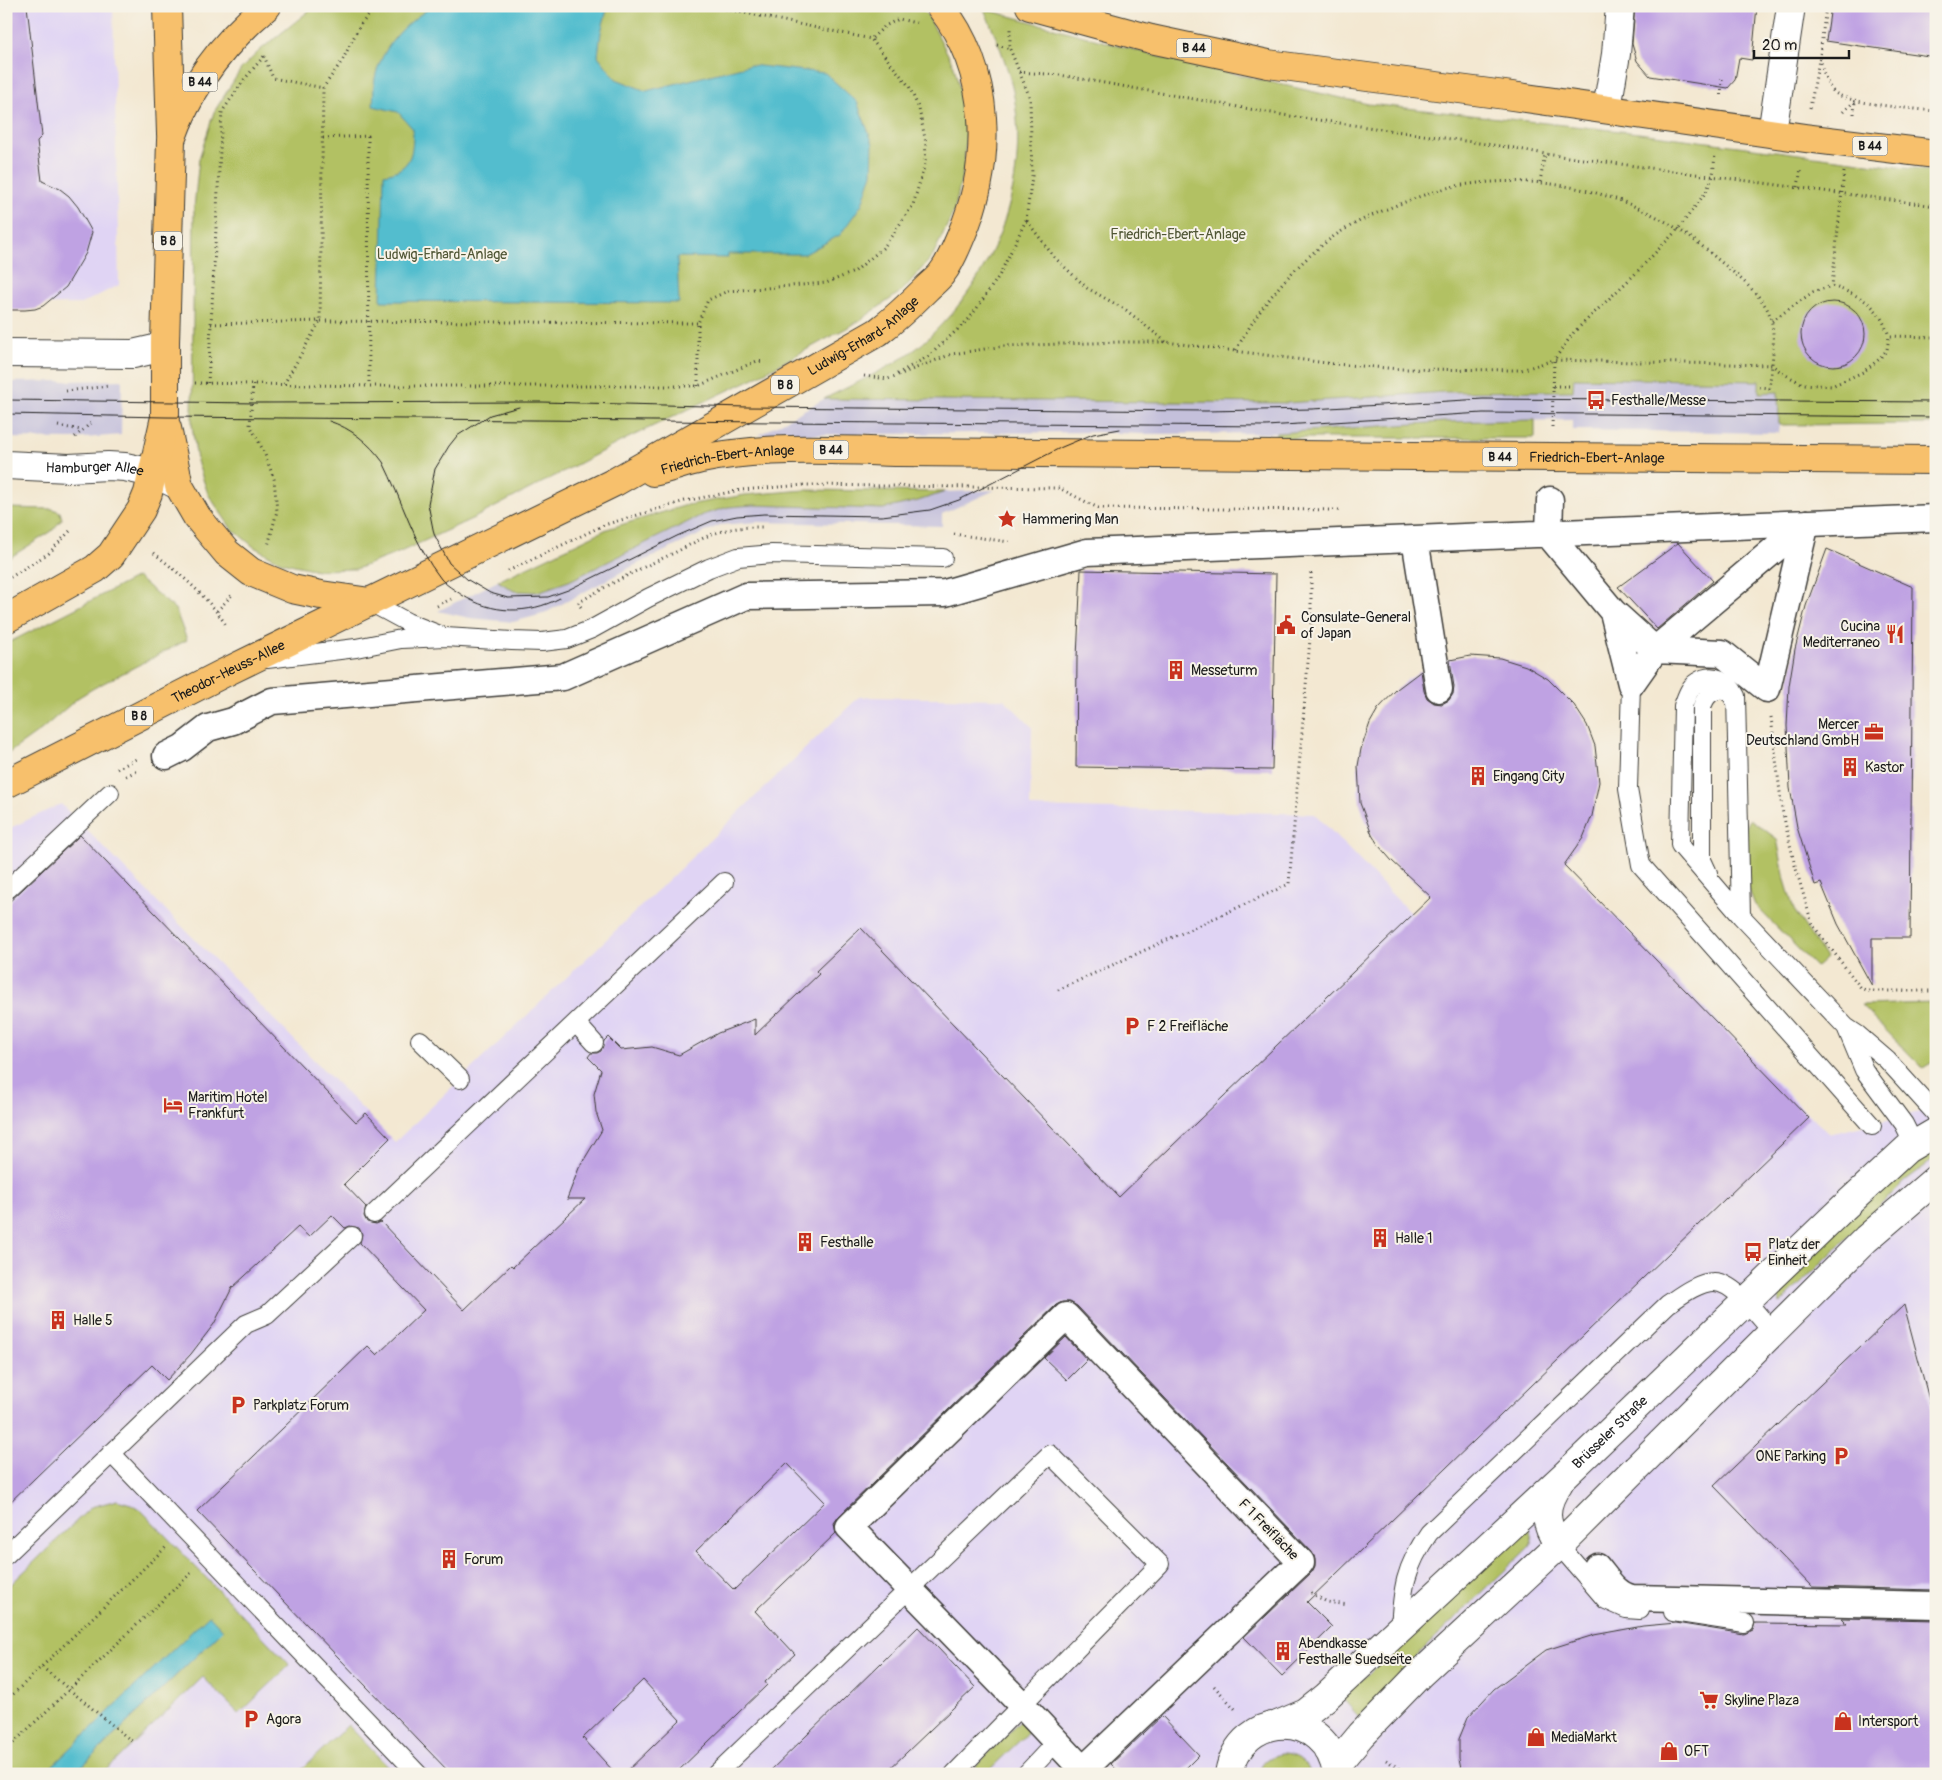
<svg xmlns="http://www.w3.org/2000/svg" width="1942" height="1780" viewBox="0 0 1942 1780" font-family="Pangolin,sans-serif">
	<rect width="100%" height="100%" fill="#f7f3e8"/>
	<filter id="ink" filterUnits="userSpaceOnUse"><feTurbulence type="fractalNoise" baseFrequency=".02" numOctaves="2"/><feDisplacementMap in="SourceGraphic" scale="10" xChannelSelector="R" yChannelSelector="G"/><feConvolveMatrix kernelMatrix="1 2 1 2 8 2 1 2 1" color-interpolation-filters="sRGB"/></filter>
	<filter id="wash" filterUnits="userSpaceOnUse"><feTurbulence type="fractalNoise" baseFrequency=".0096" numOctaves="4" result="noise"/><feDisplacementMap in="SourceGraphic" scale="20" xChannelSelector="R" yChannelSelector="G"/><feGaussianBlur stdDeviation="1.12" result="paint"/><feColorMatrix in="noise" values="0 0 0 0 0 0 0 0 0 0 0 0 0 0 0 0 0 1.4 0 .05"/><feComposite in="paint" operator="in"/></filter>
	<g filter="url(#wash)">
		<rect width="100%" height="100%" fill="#f3e8d2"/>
		<path fill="#e0d4f4" d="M6 6H113L119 285 81 304 6 305Z
			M1470 656 1500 658 1526 666 1548 679 1574 705 1587 725 1595 746 1599 782 1592 816 1583 838 1563 863 1812 1118 1830 1134 1936 1108V1774H6V830L61 804 395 1142 859 697 1004 699 1032 727 1030 807 1315 814 1412 915 1431 896 1392 861 1379 846 1372 835 1363 815 1358 792V766L1361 749 1370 723 1378 709 1408 679 1434 665 1446 660Z"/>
		<path fill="#c4c0db" d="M1573 378 1759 381 1760 393 1778 391 1936 393V424L1779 425 1778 433 1572 430V420L1445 422 1280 433 1142 434 1097 432 759 435 824 399 1287 403 1375 395 1510 391 1573 386Z
			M122 380 121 435 72 439 6 438V382Z
			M995 490 942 514V526L757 522 720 525 629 568 543 614 513 622 470 618 438 611 498 581 514 591 537 592 569 581 702 515 728 507 753 505 883 509 918 501 945 492Z"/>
		<path fill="#b2c164" stroke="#676e40" d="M315 6H918L928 16 954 66 962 99 966 133 964 167 954 211 932 257 902 291 856 323 752 379 622 441 476 517 398 553 356 569 317 570 281 562 254 547 231 528 208 494 197 461 192 425 194 208 199 159 214 112 241 69 259 51Z
			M984 9 1168 59 1368 104 1639 133 1936 172V424L1779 425 1778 392 1759 393V381L1574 378 1573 391 1444 392 1287 403 824 399C855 383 889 369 917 348 925 342 932 334 939 327 1000 266 1030 175 1013 91 1007 62 995 35 984 9Z
			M1535 420V438H1276V433L1445 422Z
			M805 490 945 492 918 501 883 509 753 505 728 507 702 515 569 581 537 592 514 591 498 581 607 529 687 505 745 495Z
			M6 508 53 509 60 512 62 519 52 531 6 560Z
			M137 577 175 609 187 640 94 688 79 697 41 730 6 755V644Z
			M1750 819 1777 839 1785 880 1794 910 1826 958 1816 967 1755 905 1745 880 1744 832Z
			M1936 1003V1060L1923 1068 1861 1005Z
			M1936 1141V1158L1906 1180 1780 1304 1774 1286Z
			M117 1500 131 1504 141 1510 290 1665 239 1714 203 1677 102 1774H74L223 1630 209 1616 44 1774H6V1589L91 1507Z
			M1529 1525 1532 1541 1530 1546 1398 1674 1375 1703 1359 1717 1342 1698Z
			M1029 1712 1038 1723 985 1774H968Z
			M348 1725 395 1774H297Z
			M1280 1754C1294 1754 1306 1759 1309 1774H1259C1261 1762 1269 1757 1280 1754Z"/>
		<path fill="#52bdce" stroke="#376c75" d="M433 6H608L601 32 598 56 616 79 646 91 750 65 825 73 857 102 873 144 872 173 862 204 840 235 805 254H728V258L677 257 679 303 381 301 384 174C412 170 413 153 413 129L398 112 373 106C374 96 373 84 376 74 384 44 407 22 433 6Z
			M209 1615 223 1630 74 1774H44Z"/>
		<g id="blocks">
			<path fill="#bfa2e3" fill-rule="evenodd" d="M6 6H27L42 136 37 141 42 181 60 189 69 196 78 207 92 232 86 253 66 287 43 306 35 309 25 310H6Z
				M1635 6H1757L1752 60 1739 58 1735 80 1728 88 1650 76 1637 61 1632 44Z
				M1831 6H1936V57L1826 41Z
				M1801 334a32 32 0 1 1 64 0a32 32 0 1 1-64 0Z
				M1678 543 1713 581 1657 629 1618 587Z
				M1827 549 1913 587 1910 938H1872V986L1838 924 1821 883 1815 885 1797 827 1790 788 1787 726 1789 686 1795 649 1806 606Z
				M1081 570 1276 574 1272 770 1076 767 1077 658Z
				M1470 656 1500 658 1526 666 1548 679 1574 705 1587 725 1595 746 1599 782 1592 816 1583 838 1564 865 1809 1118 1307 1602 1332 1627 1282 1676 1244 1637 1312 1572 1315 1566V1558L1312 1552 1077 1306 1070 1302H1062L1056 1305 839 1516 834 1523 836 1533 755 1611 795 1654 765 1682 767 1685 675 1774H624L680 1720 643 1680 583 1738 616 1774H451L197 1511 368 1346 377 1355 424 1310 360 1243 362 1234 359 1228 350 1226 345 1228 332 1215 309 1237 298 1227 232 1288 214 1324 191 1354 167 1380 152 1365 6 1506V905L80 835 356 1122 366 1113 390 1138 344 1184 366 1207 364 1216 367 1222 376 1224 381 1222 464 1310 511 1265 513 1267 585 1199H567L579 1168 602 1130 596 1112 594 1094 601 1070 588 1057 591 1053H597L601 1051 604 1041 608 1037 621 1050 652 1047 679 1055 718 1033 755 1019V1035L819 974 816 971 861 928 1119 1197 1431 897 1392 861 1379 846 1372 835 1360 803 1358 766 1361 749 1370 723 1378 709 1397 689 1421 671 1424 691 1427 698 1434 703 1442 704 1449 700 1453 694 1454 687 1450 660ZM787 1463 825 1502 734 1590 696 1551Z
				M1904 1305 1936 1426V1590L1812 1587 1714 1486Z
				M1066 1337 1087 1360 1067 1380 1044 1358Z
				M1841 1618 1936 1620V1774H1462L1459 1759V1739L1468 1717 1494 1689 1546 1650 1594 1635 1643 1626 1676 1623 1744 1634 1753 1630 1755 1623 1847 1624Z
				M918 1627 975 1687 884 1774H767Z
				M1162 1716 1199 1755 1180 1774H1121L1111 1764Z"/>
		</g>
	</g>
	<g filter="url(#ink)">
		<use href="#blocks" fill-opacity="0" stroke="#3c3b37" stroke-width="1"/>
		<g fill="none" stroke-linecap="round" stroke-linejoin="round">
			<g stroke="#3c3b37" stroke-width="20">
				<path id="service" d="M370 602 407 622 440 635
					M267 659 356 648 401 639 445 637 512 641 542 642 567 639 592 629 648 598 709 568 738 557 772 554 943 558
					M1631 684 1628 789 1641 865 1872 1126
					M1708 873 1702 860V707C1706 695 1711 691 1723 689L1731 694 1734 699
					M8 889 110 793
					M1741 916 1736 696C1729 681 1713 671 1697 682 1689 687 1686 698 1683 706L1680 845 1741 916 1846 1027 1858 1035 1887 1060 1936 1114
					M576 1023 594 1043
					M1846 1027 1864 1070 1904 1124 1909 1134 1907 1149
					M420 1040 460 1079
					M374 1214 724 882
					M111 1453 418 1774
					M1559 1545 1606 1600 1626 1609 1640 1610
					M6 1555 246 1324 267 1315 352 1236
					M1673 1612 1745 1623
					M1400 1630C1402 1589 1405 1567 1429 1533L1668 1304C1680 1296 1698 1282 1714 1282 1734 1282 1759 1317 1772 1331
					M716 1774 1050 1454 1160 1564 954 1774
					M1026 1774 1055 1743"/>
			</g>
			<g stroke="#3c3b37" stroke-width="29">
				<path id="pedestrian" d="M1550 500 1549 535 1613 612 1631 684
					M1415 539 1439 689
					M1613 612 1655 650 1722 653 1767 689 1806 523
					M1631 684 1655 650 1806 523
					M166 756 182 748 208 728 233 721 272 701 563 677 746 596 945 593 1087 552 1936 518
					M1066 1316 1301 1562 1083 1770 1022 1705 849 1527Z
					M1597 1567C1607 1579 1616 1595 1632 1598L1936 1605"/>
			</g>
			<g stroke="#3c3b37" stroke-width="30">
				<g id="minor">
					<path d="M1607 109 1616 54 1620 6"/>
					<path d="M1772 133 1791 6"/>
					<path d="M1559 1545C1543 1523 1543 1505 1559 1483"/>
					<path id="s1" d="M1280 1724 1306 1713 1326 1697 1566 1474 1843 1208 1907 1149 1936 1132"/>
					<path d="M1336 1765 1361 1735 1419 1675 1559 1545 1866 1239 1936 1179"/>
					<path d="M1229 1774C1240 1709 1327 1708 1337 1774"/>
				</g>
			</g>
			<g stroke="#3c3b37" stroke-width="30">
				<g id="tertiary">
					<path d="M6 353 133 354 155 349 165 342"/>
					<path id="s2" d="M6 465 69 468 108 466 125 467 153 473 174 483"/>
				</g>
			</g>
			<g stroke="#3c3b37" stroke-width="30">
				<g id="primary">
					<path d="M167 6 171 134"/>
					<path d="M1030 6 1151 39 1268 64 1505 95 1805 138 1936 154"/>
					<path d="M167 428 179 486 197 517 227 553 251 572 292 589 321 595 370 602"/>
					<path id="s3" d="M653 472C669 468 685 463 701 459 764 446 835 450 899 452L1936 460"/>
					<path d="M6 619 95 569 111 555 141 510 148 493 165 417V342L171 140C189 87 224 42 267 6"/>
					<path id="s4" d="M6 784 222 674 615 482 878 332C895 319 911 304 926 289 931 284 938 279 942 273 950 263 956 248 961 236 993 162 992 72 940 6"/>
				</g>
			</g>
			<path stroke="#3c3b37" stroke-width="3" stroke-dasharray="1 4" stroke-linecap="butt" d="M711 6 871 39 885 26 899 19 916 23
				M997 45 1010 49
				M264 56 273 78 323 88
				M1820 58C1823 69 1825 82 1833 91 1844 104 1916 109 1936 111
				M1019 72 1060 75 1283 115 1514 148 1545 154 1936 206
				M1721 95 1722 79
				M1810 108 1820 55 1826 6
				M1843 112 1855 101
				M1854 114 1855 101
				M323 138 368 136 369 386
				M1844 172 1832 286C1863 297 1878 304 1889 336
				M1540 182 1545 154
				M1798 187 1801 168
				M1027 221 1054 257 1087 288 1126 310 1166 342
				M1772 321 1813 292 1832 286
				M211 324 320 321 698 323
				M1236 350C1259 308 1287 273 1325 243 1347 225 1378 212 1405 202 1421 196 1439 189 1456 186 1545 171 1638 193 1708 251 1725 266 1761 292 1769 313 1777 332 1772 367 1769 388L1759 387
				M897 374 929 356 970 318 999 276 1026 220 1032 176 1030 98 1010 49V29
				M864 376 888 379 952 354 1004 346 1120 342H1166L1334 364 1401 369 1521 370 1554 360 1772 365 1782 373 1803 384 1832 386 1863 372 1878 360 1887 350 1889 336 1936 337
				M195 383 369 386H698L757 361 764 362
				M208 383 222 112 243 81 264 56
				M253 384 250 425 264 452 274 479 277 511 268 546
				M284 384 320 321 323 88 342 61 360 25 377 6
				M698 386V323L708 300 728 291 826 283 854 272 884 247 913 205 925 164 926 143 919 109 909 86 871 39
				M1553 386H1573
				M66 391 109 386
				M58 426 81 430
				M1552 427 1554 360 1574 332 1633 276 1679 228 1706 192 1713 176 1715 154
				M75 437 91 423
				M954 534 1009 542
				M154 553C181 575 207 596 226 625
				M508 571 604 525 685 501 741 490 804 485 1059 488 1098 508 1342 510
				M6 580 49 553 70 531
				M437 606 451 599
				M581 607 578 603C609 584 641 568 674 553 690 545 706 535 723 531 736 527 751 527 765 527
				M217 611 232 595
				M1771 717 1782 809 1794 862 1812 924 1861 988 1868 991H1936
				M117 769 138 758
				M126 776 139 770
				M1058 990 1289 884 1311 627V572
				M1311 1593 1327 1602 1348 1605
				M42 1667 134 1743
				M1214 1686 1237 1711
				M6 1701 166 1547
				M6 1750 192 1572
				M1386 1760 1407 1774"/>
			<use href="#service" stroke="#fff" stroke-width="18"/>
			<use href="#pedestrian" stroke="#fff" stroke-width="26"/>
			<use href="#minor" stroke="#fff" stroke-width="28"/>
			<use href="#tertiary" stroke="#fff" stroke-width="28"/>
			<use href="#primary" stroke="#f7c06c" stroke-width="28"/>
			<path stroke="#1c1c1c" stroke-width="1" d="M6 400 258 403 541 402 747 407 1206 411 1312 409 1483 399 1936 402
				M519 407 490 415 457 436 449 446 435 469 428 504 434 534 449 563 468 580 490 593 508 598 548 597 568 590 677 536 712 521 737 516 764 514 882 516 930 510 959 500 1062 447 1093 434 1120 429
				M6 414 165 417 1266 426 1483 413 1936 417
				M329 421C351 428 369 443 383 462 402 500 414 545 441 579 446 585 455 590 462 595 492 614 528 615 560 598"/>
		</g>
	</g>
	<defs>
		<g id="bus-bare" transform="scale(1.5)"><path d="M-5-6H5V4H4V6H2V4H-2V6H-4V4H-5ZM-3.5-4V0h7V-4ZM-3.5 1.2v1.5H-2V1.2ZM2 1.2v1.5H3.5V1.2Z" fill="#c8321e" stroke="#f7f3e8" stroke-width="2.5" paint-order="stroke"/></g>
		<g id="sight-bare" transform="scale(1.5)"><path d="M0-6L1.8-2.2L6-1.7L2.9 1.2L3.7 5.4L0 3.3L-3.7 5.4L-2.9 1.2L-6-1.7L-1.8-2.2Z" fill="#c8321e" stroke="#f7f3e8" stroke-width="2.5" paint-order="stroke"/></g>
		<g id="civic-bare" transform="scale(1.5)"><path d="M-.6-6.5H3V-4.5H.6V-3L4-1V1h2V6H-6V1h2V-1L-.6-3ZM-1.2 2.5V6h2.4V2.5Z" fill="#c8321e" stroke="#f7f3e8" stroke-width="2.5" paint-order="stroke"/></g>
		<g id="restaurant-bare" transform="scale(1.5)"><path d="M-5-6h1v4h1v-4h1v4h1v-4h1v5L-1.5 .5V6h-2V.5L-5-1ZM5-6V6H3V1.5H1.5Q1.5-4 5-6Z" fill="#c8321e" stroke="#f7f3e8" stroke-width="2.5" paint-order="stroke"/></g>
		<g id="building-bare" transform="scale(1.5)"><path d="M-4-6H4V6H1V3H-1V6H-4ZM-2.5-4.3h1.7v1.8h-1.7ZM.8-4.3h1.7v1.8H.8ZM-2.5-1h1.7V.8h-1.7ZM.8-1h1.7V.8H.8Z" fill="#c8321e" stroke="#f7f3e8" stroke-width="2.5" paint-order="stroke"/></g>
		<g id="office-bare" transform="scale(1.5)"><path d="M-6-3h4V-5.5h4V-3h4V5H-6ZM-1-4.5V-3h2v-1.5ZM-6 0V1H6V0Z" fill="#c8321e" stroke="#f7f3e8" stroke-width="2.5" paint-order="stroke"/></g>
		<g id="parking-bare" transform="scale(1.5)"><path d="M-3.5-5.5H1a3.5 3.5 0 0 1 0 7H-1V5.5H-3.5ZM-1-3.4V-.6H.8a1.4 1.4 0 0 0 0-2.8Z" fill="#c8321e" stroke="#f7f3e8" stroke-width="2.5" paint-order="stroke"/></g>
		<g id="hotel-bare" transform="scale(1.5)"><path d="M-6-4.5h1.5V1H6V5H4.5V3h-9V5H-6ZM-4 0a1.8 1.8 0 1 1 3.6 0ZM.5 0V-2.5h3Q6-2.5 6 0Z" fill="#c8321e" stroke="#f7f3e8" stroke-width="2.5" paint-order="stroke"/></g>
		<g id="supermarket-bare" transform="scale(1.5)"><path d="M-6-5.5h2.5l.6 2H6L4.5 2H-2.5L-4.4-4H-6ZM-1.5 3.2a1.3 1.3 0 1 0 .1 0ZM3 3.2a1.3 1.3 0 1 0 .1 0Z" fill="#c8321e" stroke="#f7f3e8" stroke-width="2.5" paint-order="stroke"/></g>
		<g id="shop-bare" transform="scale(1.5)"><path d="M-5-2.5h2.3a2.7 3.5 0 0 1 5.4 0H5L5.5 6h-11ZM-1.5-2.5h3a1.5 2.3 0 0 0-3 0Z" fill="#c8321e" stroke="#f7f3e8" stroke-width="2.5" paint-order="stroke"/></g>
	</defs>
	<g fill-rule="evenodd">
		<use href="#bus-bare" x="1596" y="400"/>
		<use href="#sight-bare" x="1007" y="519"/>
		<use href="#civic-bare" x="1286" y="625"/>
		<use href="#restaurant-bare" x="1895" y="634"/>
		<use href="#building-bare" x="1176" y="670"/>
		<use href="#office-bare" x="1874" y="732"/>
		<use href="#building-bare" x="1850" y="767"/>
		<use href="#building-bare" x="1478" y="776"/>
		<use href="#parking-bare" x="1132" y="1026"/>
		<use href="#hotel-bare" x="173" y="1105"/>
		<use href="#building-bare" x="1380" y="1238"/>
		<use href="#building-bare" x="805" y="1242"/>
		<use href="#bus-bare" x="1753" y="1252"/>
		<use href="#building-bare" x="58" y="1320"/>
		<use href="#parking-bare" x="238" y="1405"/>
		<use href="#parking-bare" x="1841" y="1456"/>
		<use href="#building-bare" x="449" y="1559"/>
		<use href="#building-bare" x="1283" y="1651"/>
		<use href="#supermarket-bare" x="1709" y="1700"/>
		<use href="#parking-bare" x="251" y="1719"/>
		<use href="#shop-bare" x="1843" y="1721"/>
		<use href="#shop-bare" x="1536" y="1737"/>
		<use href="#shop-bare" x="1669" y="1751"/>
	</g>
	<g text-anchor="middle" stroke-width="4" stroke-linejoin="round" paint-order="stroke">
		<g fill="#f7f3e8" stroke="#5e5c59" stroke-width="1">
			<rect x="1176.5" y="38.5" width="35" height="19" rx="4"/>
			<rect x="182.5" y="72.5" width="35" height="19" rx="4"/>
			<rect x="1852.5" y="136.5" width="35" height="19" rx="4"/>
			<rect x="154" y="231.5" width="28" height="19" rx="4"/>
			<rect x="771" y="375.5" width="28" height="19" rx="4"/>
			<rect x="813.5" y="440.5" width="35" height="19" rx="4"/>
			<rect x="1482.5" y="447.5" width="35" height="19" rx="4"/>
			<rect x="125" y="706.5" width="28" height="19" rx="4"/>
		</g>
		<g font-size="12" font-weight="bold" fill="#1c1c1c">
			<text x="1194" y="52">B 44</text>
			<text x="200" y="86">B 44</text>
			<text x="1870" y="150">B 44</text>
			<text x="168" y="245">B 8</text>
			<text x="785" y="389">B 8</text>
			<text x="831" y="454">B 44</text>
			<text x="1500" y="461">B 44</text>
			<text x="139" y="720">B 8</text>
		</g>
		<g font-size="14" fill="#505635" stroke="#f7f3e8">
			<text x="1178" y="239">Friedrich-Ebert-Anlage</text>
			<text x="442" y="259">Ludwig-Erhard-Anlage</text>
		</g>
		<g font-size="14" fill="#1c1c1c" stroke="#f7f3e8">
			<text dy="5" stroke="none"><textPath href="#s4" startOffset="968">Ludwig-Erhard-Anlage</textPath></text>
			<text dy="5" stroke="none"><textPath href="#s3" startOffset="946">Friedrich-Ebert-Anlage</textPath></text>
			<text dy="5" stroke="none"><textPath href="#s3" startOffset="76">Friedrich-Ebert-Anlage</textPath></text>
			<text dy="5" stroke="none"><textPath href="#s2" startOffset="89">Hamburger Allee</textPath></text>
			<text dy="5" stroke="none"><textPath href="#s4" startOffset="249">Theodor-Heuss-Allee</textPath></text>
			<text dy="5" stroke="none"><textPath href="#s1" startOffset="442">Brüsseler Straße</textPath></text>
			<text transform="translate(1269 1529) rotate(46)" y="5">F 1 Freifläche</text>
		</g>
		<g font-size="14" fill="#1c1c1c" stroke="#f7f3e8" text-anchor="start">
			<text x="1611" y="405">Festhalle/Messe</text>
			<text x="1022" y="524">Hammering Man</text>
			<text x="1301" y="622">Consulate-General<tspan x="1301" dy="16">of Japan</tspan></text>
			<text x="1880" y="631" text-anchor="end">Cucina<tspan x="1880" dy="16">Mediterraneo</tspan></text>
			<text x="1191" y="675">Messeturm</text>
			<text x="1859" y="729" text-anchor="end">Mercer<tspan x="1859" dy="16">Deutschland GmbH</tspan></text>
			<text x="1865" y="772">Kastor</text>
			<text x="1493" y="781">Eingang City</text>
			<text x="1147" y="1031">F 2 Freifläche</text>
			<text x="188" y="1102">Maritim Hotel<tspan x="188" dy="16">Frankfurt</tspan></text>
			<text x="1395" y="1243">Halle 1</text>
			<text x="820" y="1247">Festhalle</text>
			<text x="1768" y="1249">Platz der<tspan x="1768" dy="16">Einheit</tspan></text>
			<text x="73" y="1325">Halle 5</text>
			<text x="253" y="1410">Parkplatz Forum</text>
			<text x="1826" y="1461" text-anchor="end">ONE Parking</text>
			<text x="464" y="1564">Forum</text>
			<text x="1298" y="1648">Abendkasse<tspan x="1298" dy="16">Festhalle Suedseite</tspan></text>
			<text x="1724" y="1705">Skyline Plaza</text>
			<text x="266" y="1724">Agora</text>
			<text x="1858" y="1726">Intersport</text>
			<text x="1551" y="1742">MediaMarkt</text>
			<text x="1684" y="1756">OFT</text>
		</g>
	</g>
	<rect width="1942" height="1780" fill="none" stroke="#f7f3e8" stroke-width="25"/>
	<path d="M1754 50v8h95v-8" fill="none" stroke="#1c1c1c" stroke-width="2.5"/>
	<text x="1762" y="50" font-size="15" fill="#1c1c1c" stroke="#f7f3e8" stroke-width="4" paint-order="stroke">20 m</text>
</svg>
